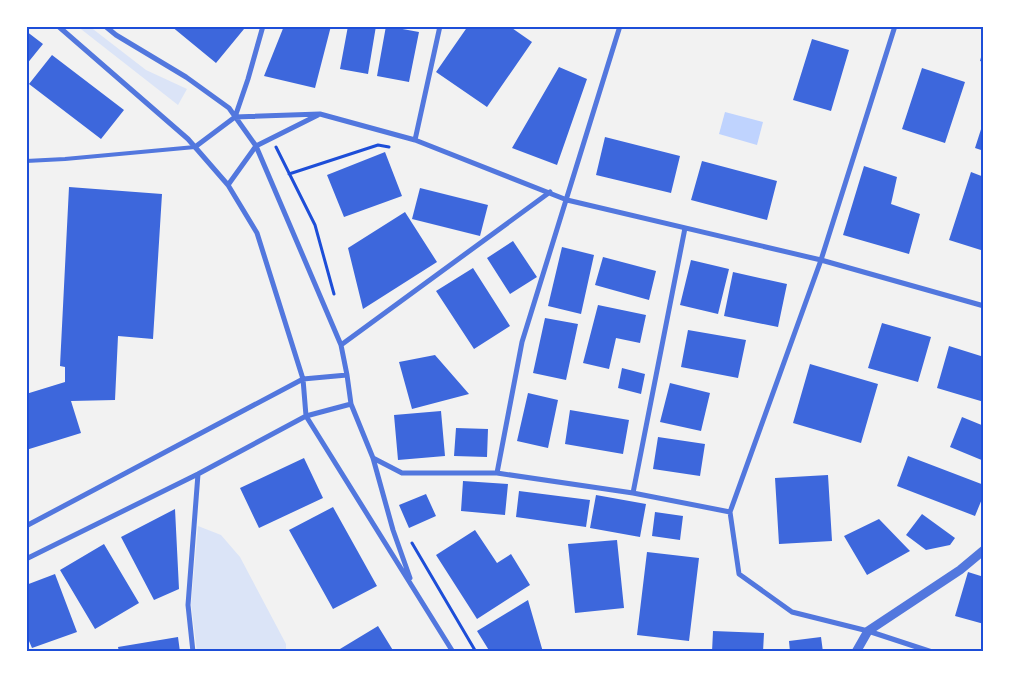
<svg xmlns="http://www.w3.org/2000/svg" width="1010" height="678" viewBox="0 0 1010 678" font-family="Mulish,sans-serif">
	<rect width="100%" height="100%" fill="#f2f2f2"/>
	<path fill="#dbe4f7" d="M77 26H89L146 70 187 89 178 105Z
		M198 526 221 535 240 557 286 644V652H197L191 604Z"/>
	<path fill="#bfd3fe" d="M725 112 763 122 757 145 719 134Z"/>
	<path fill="#3d67dc" d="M171 26H240L244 29 216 63Z
		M284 26H331L315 88 264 76Z
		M348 26H376L368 74 340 69Z
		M386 26 419 32 409 82 377 76Z
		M468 26H509L532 42 487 107 436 72Z
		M26 31 43 44 26 65Z
		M812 39 849 50 831 111 793 100Z
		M983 50H984V62L980 61Z
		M52 55 124 110 101 139 29 84Z
		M559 67 587 79 557 165 512 148Z
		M922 68 965 82 945 143 902 129Z
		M983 123H984V151L975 148Z
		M605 137 680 156 671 193 596 175Z
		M385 152 402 196 344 217 327 175Z
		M702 161 777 181 767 220 691 200Z
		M864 166 897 177 891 204 920 214 909 254 843 235Z
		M971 172 984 177V251L949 240Z
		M69 187 162 194 153 339 118 336 115 400 71 401 81 433 26 450V394L65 382V367L60 366Z
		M420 188 488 205 480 236 412 219Z
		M405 212 437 262 363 309 348 248Z
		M513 241 537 277 510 294 487 258Z
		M562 247 594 255 581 314 548 306Z
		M603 257 656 271 649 300 595 285Z
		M691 260 729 269 718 314 680 305Z
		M473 268 510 326 474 349 436 291Z
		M733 272 787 284 778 327 724 316Z
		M598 305 646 315 640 343 616 338 609 369 583 363Z
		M545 318 578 324 566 380 533 373Z
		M882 323 931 337 918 382 868 368Z
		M688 330 746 340 738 378 681 367Z
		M949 346 984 357V402L937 388Z
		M435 355 469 394 412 409 399 362Z
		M810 364 878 384 861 443 793 423Z
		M622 368 645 374 641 394 618 388Z
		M670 383 710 393 701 431 660 422Z
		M528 393 558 400 548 448 517 441Z
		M570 410 629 420 623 454 565 444Z
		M441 411 445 456 398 460 394 415Z
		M962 417 984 426V461L950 447Z
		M456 428 488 429 487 457 454 456Z
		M658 437 705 444 700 476 653 469Z
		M908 456 984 485V494L975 516 897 486Z
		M304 458 323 498 259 528 240 488Z
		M828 475 832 541 779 544 775 478Z
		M463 481 508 484 505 515 461 511Z
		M519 491 590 500 586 527 516 517Z
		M426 494 436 516 409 528 399 505Z
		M596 495 646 504 640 537 590 528Z
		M333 507 377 586 333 609 289 530Z
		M175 509 179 589 154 600 121 537Z
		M655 512 683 516 680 540 652 536Z
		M922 514 955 538 950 545 926 550 906 535Z
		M879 519 910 551 867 575 844 536Z
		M475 530 497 563 511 554 530 585 477 619 436 555Z
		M617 540 624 608 575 613 568 544Z
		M104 544 139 603 95 629 60 570Z
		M647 552 699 558 689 641 637 635Z
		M968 572 984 577V624L955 616Z
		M55 574 77 632 32 648 26 634V585Z
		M528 600 543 652H490L477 631Z
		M378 626 394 652H335Z
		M713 631 764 633 763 652H712Z
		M178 637 180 652H119L118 647Z
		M821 637 823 652H790L789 641Z"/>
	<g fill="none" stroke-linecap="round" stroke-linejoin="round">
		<path stroke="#1d4ed8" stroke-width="3" d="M276 147 315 225 334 294
			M289 174 378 145 389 147
			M412 543 476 652"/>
		<path stroke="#5277de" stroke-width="4" d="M26 161 65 159 195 147"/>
		<path stroke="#5277de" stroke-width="5" d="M58 26 188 139 228 185 257 233 303 379 306 416 453 652
			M105 26 116 35 186 77 229 108 256 146 341 345 347 375 351 404 373 458 393 530 410 578
			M895 26 821 260 730 512 739 574 792 612 868 631 932 652
			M235 117 248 79 263 26
			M415 140 440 26
			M195 147 235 117 320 114 415 140 567 200 821 260 984 306
			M228 185 256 146 318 115
			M341 345 550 192
			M373 458 402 473H497L633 493 730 512
			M497 473 522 342 620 26
			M633 493 685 228
			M26 526 303 379 347 375
			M26 559 198 474 306 416 351 404
			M193 652 188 605 198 474"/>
		<path stroke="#5277de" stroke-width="9" d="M856 652 868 631 960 570 984 550"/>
	</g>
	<rect width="1010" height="678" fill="none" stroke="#ffffff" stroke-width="55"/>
	<rect x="28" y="28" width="954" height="622" fill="none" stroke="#1d4ed8" stroke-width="2"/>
</svg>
